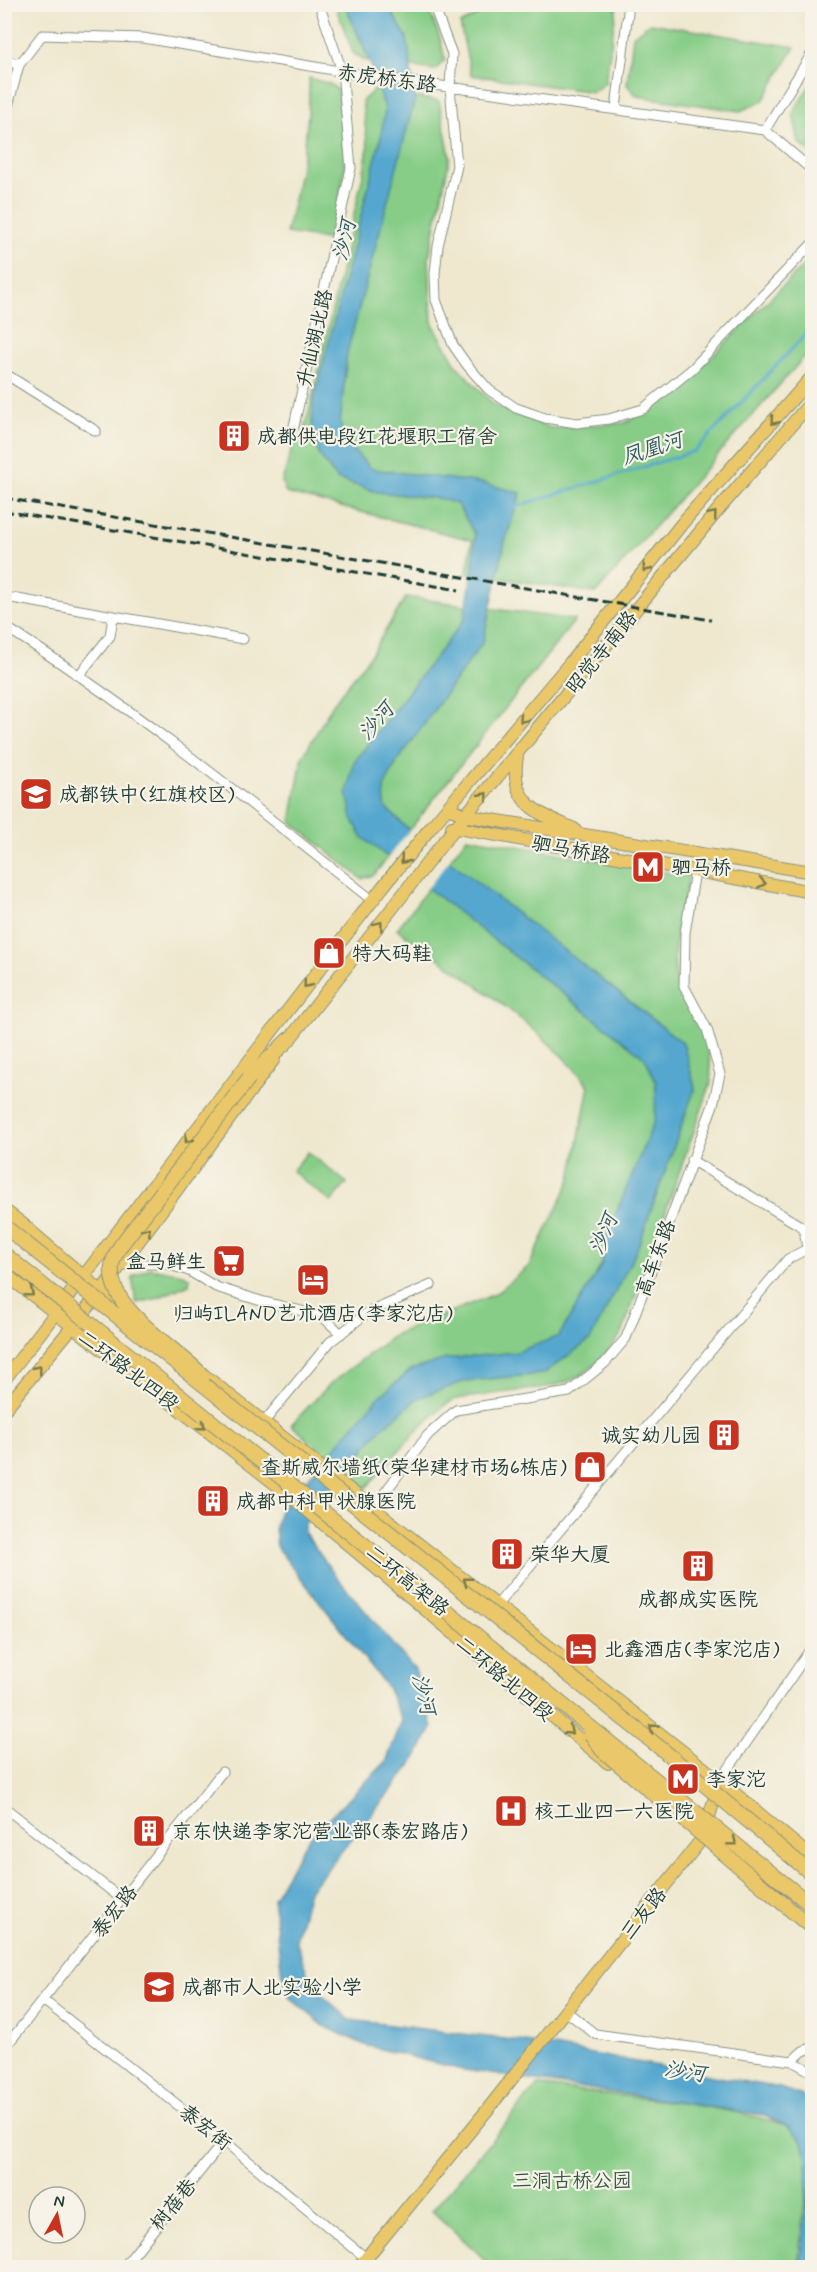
<svg xmlns="http://www.w3.org/2000/svg" width="817" height="2272" viewBox="0 0 817 2272" font-family="Mynerve,'LXGW WenKai TC',sans-serif">
	<rect width="100%" height="100%" fill="#f7f3e8"/>
	<filter id="ink" filterUnits="userSpaceOnUse"><feTurbulence type="fractalNoise" baseFrequency=".0167" numOctaves="2"/><feDisplacementMap in="SourceGraphic" scale="12" xChannelSelector="R" yChannelSelector="G"/><feConvolveMatrix kernelMatrix="1 2 1 2 8 2 1 2 1" color-interpolation-filters="sRGB"/></filter>
	<filter id="wash" filterUnits="userSpaceOnUse"><feTurbulence type="fractalNoise" baseFrequency=".008" numOctaves="4" result="noise"/><feDisplacementMap in="SourceGraphic" scale="24" xChannelSelector="R" yChannelSelector="G"/><feGaussianBlur stdDeviation="1.35" result="paint"/><feColorMatrix in="noise" values="0 0 0 0 0 0 0 0 0 0 0 0 0 0 0 0 0 1.4 0 .05"/><feComposite in="paint" operator="in"/></filter>
	<g filter="url(#wash)">
		<rect width="100%" height="100%" fill="#efe8cf"/>
		<path fill="#87cd87" stroke="#53855e" stroke-width="1.5" d="M523 4 617 5 605 83 593 92 471 75 460 24 494 7Z
			M335 5H427L440 38 445 60 435 70 364 60 353 53Z
			M650 23 795 47 763 101 740 111 637 96 627 85 633 36Z
			M309 78 330 84 339 91 345 169 331 240 286 233C299 181 310 132 309 78Z
			M812 81V153L799 143 793 113Z
			M374 90 439 101 450 156 429 257 432 322 457 366 493 404 550 428 625 423 675 393 812 257V348L596 593 467 573 472 540 286 493 282 482 295 437 302 441 364 171 368 148 362 101Z
			M406 597 575 620 374 875 362 879 291 822 302 758 333 704 370 656Z
			M467 837 689 876C682 910 668 950 678 985 682 1000 691 1012 699 1025 709 1044 711 1063 711 1083L623 1331C582 1394 551 1385 485 1395 476 1397 463 1397 454 1400 431 1410 385 1467 366 1488L291 1425 331 1383 396 1334 495 1294 529 1266 571 1179 589 1086C537 1022 464 977 397 929Z
			M308 1152 347 1183 331 1202 292 1171Z
			M150 1268 183 1274 190 1278 189 1284 155 1299 136 1303 132 1277Z
			M538 2085C625 2099 714 2100 797 2129L812 2160 804 2209 798 2267H489L479 2254 432 2211Z"/>
		<path fill="#54a7cf" stroke="#3a7282" stroke-width="1.5" d="M345 5H387L407 37 415 99 347 353 340 424 349 446 372 469 482 483 521 493 505 542 483 642 397 762 384 787 385 807 404 825 683 1043 695 1088 636 1252 590 1340 543 1374 466 1381 418 1398 378 1432 304 1525V1532L334 1574 415 1670 433 1727 410 1767 309 1891 296 1940 311 1985 350 2020 520 2041 780 2088 812 2099V2267H800C802 2240 815 2161 801 2140 791 2126 778 2121 763 2115L458 2069 365 2045 324 2026 289 1997 282 1976 273 1898 307 1840 386 1762 402 1721 387 1687 277 1548 275 1527 280 1510 378 1398 411 1370 446 1359 517 1352 559 1336 602 1264 606 1238 655 1119 656 1082 645 1058 362 837 352 818 347 793 354 762 464 620 473 569 475 534 457 504 442 499 377 492 337 479 319 455 312 424 313 403 380 141 385 109 370 62Z"/>
		<path fill="#efe8cf" d="M412 827 451 858 427 889 387 859Z"/>
		<g fill="none" stroke-linecap="round" stroke-linejoin="round">
			<path stroke="#54a7cf" stroke-width="3" d="M515 507 695 451 812 328"/>
		</g>
	</g>
	<g filter="url(#ink)">
		<g fill="none" stroke-linecap="round" stroke-linejoin="round">
			<g stroke="#879282" stroke-width="11">
				<path id="minor" d="M433 4 452 54 450 87 457 166 438 246 435 273 436 300 453 345 467 365 489 390 516 408 545 418 577 423 609 419 643 409 692 369 812 244
					M463 9 473 4
					M4 59 19 65
					M616 108 629 4
					M4 121 19 65 42 35 143 38 375 77 765 130 812 170
					M765 130 812 53
					M4 373 96 431
					M294 426 351 168 342 71 319 4
					M12 598 243 639
					M4 626C134 708 253 805 372 900
					M80 674 110 636 113 617
					M691 1160 804 1228 807 1249 812 1254
					M123 1264H167L189 1271 216 1287 261 1301 322 1316 341 1334
					M264 1422 330 1342 367 1313 431 1285
					M374 1507 428 1435 456 1410 569 1392 605 1363 626 1338 713 1105 720 1074 707 1029 684 986 685 933 695 871
					M497 1605 788 1259 807 1249
					M720 1781 812 1647
					M4 1807 123 1900
					M43 2000 224 2141 378 2268
					M566 2011 595 2034 792 2061 812 2072
					M4 2049 222 1772
					M792 2061 803 2051 812 2048
					M123 2268 224 2141"/>
			</g>
			<g stroke="#879282" stroke-width="14">
				<path id="major" d="M517 756C509 804 536 812 574 829
					M448 808 468 816 812 872
					M452 827 812 892
					M427 832 570 663 685 520 812 377
					M445 840 719 509 812 401
					M285 1045 394 906
					M21 1223 131 1317
					M4 1273 282 1489 608 1763
					M196 1369 720 1781 812 1858
					M4 1380 382 888
					M4 1410 100 1293 274 1059
					M358 2268 488 2109 701 1840 719 1786"/>
			</g>
			<g stroke="#879282" stroke-width="16">
				<path id="highway" d="M249 1078 289 1039
					M4 1211 27 1229"/>
			</g>
			<use href="#minor" stroke="#fff" stroke-width="9"/>
			<use href="#major" stroke="#eac769" stroke-width="12"/>
			<use href="#highway" stroke="#eac769" stroke-width="14"/>
			<path stroke="#1f3d34" stroke-width="3" stroke-dasharray="9 4.5" stroke-linecap="butt" d="M4 498 711 620
				M4 511 459 590"/>
			<g stroke="#879282" stroke-width="14" stroke-linecap="butt">
				<path id="major-bridge" d="M382 888 427 832
					M394 906 445 840"/>
			</g>
			<g stroke="#879282" stroke-width="16" stroke-linecap="butt">
				<path id="highway-bridge" d="M4 1226 664 1751 812 1874
					M4 1254 812 1906
					M203 1376C176 1347 107 1310 112 1266 112 1259 117 1252 121 1245L249 1078
					M591 1734 602 1750 812 1928"/>
			</g>
			<use href="#major-bridge" stroke="#eac769" stroke-width="12"/>
			<use href="#highway-bridge" stroke="#eac769" stroke-width="14"/>
		</g>
		<defs><path id="oneway-chevron" d="M-2-3.5L2.5 0L-2 3.5" fill="none" stroke-width="1.6" stroke-linecap="round" stroke-linejoin="round" transform="scale(1.5)"/></defs>
		<g stroke="#7a7b4c">
			<use href="#oneway-chevron" transform="translate(774 421) rotate(132)"/>
			<use href="#oneway-chevron" transform="translate(713 515) rotate(-51)"/>
			<use href="#oneway-chevron" transform="translate(646 568) rotate(129)"/>
			<use href="#oneway-chevron" transform="translate(523 719) rotate(130)"/>
			<use href="#oneway-chevron" transform="translate(484 796) rotate(-51)"/>
			<use href="#oneway-chevron" transform="translate(404 860) rotate(129)"/>
			<use href="#oneway-chevron" transform="translate(762 883) rotate(10)"/>
			<use href="#oneway-chevron" transform="translate(379 925) rotate(-52)"/>
			<use href="#oneway-chevron" transform="translate(307 984) rotate(128)"/>
			<use href="#oneway-chevron" transform="translate(188 1139) rotate(127)"/>
			<use href="#oneway-chevron" transform="translate(147 1231) rotate(-53)"/>
			<use href="#oneway-chevron" transform="translate(30 1293) rotate(39)"/>
			<use href="#oneway-chevron" transform="translate(38 1369) rotate(-51)"/>
			<use href="#oneway-chevron" transform="translate(202 1426) rotate(38)"/>
			<use href="#oneway-chevron" transform="translate(467 1581) rotate(-142)"/>
			<use href="#oneway-chevron" transform="translate(653 1728) rotate(-142)"/>
			<use href="#oneway-chevron" transform="translate(569 1731) rotate(39)"/>
			<use href="#oneway-chevron" transform="translate(733 1842) rotate(39)"/>
		</g>
	</g>
	<defs>
		<g id="building-square" transform="scale(1.725)"><rect x="-9" y="-9" width="18" height="18" rx="4" fill="#c8321e" stroke="#f7f3e8"/><path d="M-4-6H4V6H1V3H-1V6H-4ZM-2.5-4.3h1.7v1.8h-1.7ZM.8-4.3h1.7v1.8H.8ZM-2.5-1h1.7V.8h-1.7ZM.8-1h1.7V.8H.8Z" fill="#fff"/></g>
		<g id="school-square" transform="scale(1.725)"><rect x="-9" y="-9" width="18" height="18" rx="4" fill="#c8321e" stroke="#f7f3e8"/><path d="M0-5L7-2L0 1L-7-2ZM-4 1L0 2.5L4 1V4Q0 6-4 4Z" fill="#fff"/></g>
		<g id="metro-square" transform="scale(1.725)"><rect x="-9" y="-9" width="18" height="18" rx="4" fill="#c8321e" stroke="#f7f3e8"/><path d="M-5.5 5V-5H-3L0 0L3-5H5.5V5H3V-.5L0 4L-3-.5V5Z" fill="#fff"/></g>
		<g id="shop-square" transform="scale(1.725)"><rect x="-9" y="-9" width="18" height="18" rx="4" fill="#c8321e" stroke="#f7f3e8"/><path d="M-5-2.5h2.3a2.7 3.5 0 0 1 5.4 0H5L5.5 6h-11ZM-1.5-2.5h3a1.5 2.3 0 0 0-3 0Z" fill="#fff"/></g>
		<g id="supermarket-square" transform="scale(1.725)"><rect x="-9" y="-9" width="18" height="18" rx="4" fill="#c8321e" stroke="#f7f3e8"/><path d="M-6-5.5h2.5l.6 2H6L4.5 2H-2.5L-4.4-4H-6ZM-1.5 3.2a1.3 1.3 0 1 0 .1 0ZM3 3.2a1.3 1.3 0 1 0 .1 0Z" fill="#fff"/></g>
		<g id="hotel-square" transform="scale(1.725)"><rect x="-9" y="-9" width="18" height="18" rx="4" fill="#c8321e" stroke="#f7f3e8"/><path d="M-6-4.5h1.5V1H6V5H4.5V3h-9V5H-6ZM-4 0a1.8 1.8 0 1 1 3.6 0ZM.5 0V-2.5h3Q6-2.5 6 0Z" fill="#fff"/></g>
		<g id="hospital-square" transform="scale(1.725)"><rect x="-9" y="-9" width="18" height="18" rx="4" fill="#c8321e" stroke="#f7f3e8"/><path d="M-5-5h3v3.5h4V-5h3V5h-3V1.5h-4V5h-3Z" fill="#fff"/></g>
	</defs>
	<g fill-rule="evenodd">
		<use href="#building-square" x="234" y="436"/>
		<use href="#school-square" x="36" y="794"/>
		<use href="#metro-square" x="648" y="867"/>
		<use href="#shop-square" x="329" y="953"/>
		<use href="#supermarket-square" x="229" y="1261"/>
		<use href="#hotel-square" x="313" y="1280"/>
		<use href="#building-square" x="724" y="1435"/>
		<use href="#shop-square" x="590" y="1467"/>
		<use href="#building-square" x="213" y="1501"/>
		<use href="#building-square" x="507" y="1554"/>
		<use href="#building-square" x="698" y="1566"/>
		<use href="#hotel-square" x="581" y="1649"/>
		<use href="#metro-square" x="683" y="1779"/>
		<use href="#hospital-square" x="511" y="1811"/>
		<use href="#building-square" x="149" y="1831"/>
		<use href="#school-square" x="159" y="1987"/>
	</g>
	<g text-anchor="middle" stroke-width="4.5" stroke-linejoin="round" paint-order="stroke">
		<g font-size="20" fill="#1f3d34" stroke="#f7f3e8">
			<text transform="translate(387 78) rotate(8)" y="7">赤虎桥东路</text>
			<text transform="translate(314 338) rotate(-77)" y="7">升仙湖北路</text>
			<text transform="translate(601 652) rotate(-51)" y="7">昭觉寺南路</text>
			<text transform="translate(571 849) rotate(10)" y="7">驷马桥路</text>
			<text transform="translate(655 1258) rotate(-70)" y="7">高车东路</text>
			<text transform="translate(129 1370) rotate(37)" y="7">二环路北四段</text>
			<text transform="translate(408 1580) rotate(39)" y="7">二环高架路</text>
			<text transform="translate(505 1678) rotate(40)" y="7">二环路北四段</text>
			<text transform="translate(114 1911) rotate(-52)" y="7">泰宏路</text>
			<text transform="translate(643 1913) rotate(-52)" y="7">三友路</text>
			<text transform="translate(206 2127) rotate(38)" y="7">泰宏街</text>
			<text transform="translate(173 2204) rotate(-51)" y="7">树蓓巷</text>
		</g>
		<g font-size="20" fill="#1f3d34" stroke="#f7f3e8" text-anchor="start">
			<text x="257" y="443">成都供电段红花堰职工宿舍</text>
			<text x="59" y="801">成都铁中(红旗校区)</text>
			<text x="671" y="874">驷马桥</text>
			<text x="352" y="960">特大码鞋</text>
			<text x="206" y="1268" text-anchor="end">盒马鲜生</text>
			<text x="313" y="1320" text-anchor="middle">归屿ILAND艺术酒店(李家沱店)</text>
			<text x="701" y="1442" text-anchor="end">诚实幼儿园</text>
			<text x="567" y="1474" text-anchor="end">查斯威尔墙纸(荣华建材市场6栋店)</text>
			<text x="236" y="1508">成都中科甲状腺医院</text>
			<text x="530" y="1561">荣华大厦</text>
			<text x="698" y="1606" text-anchor="middle">成都成实医院</text>
			<text x="604" y="1656">北鑫酒店(李家沱店)</text>
			<text x="706" y="1786">李家沱</text>
			<text x="534" y="1818">核工业四一六医院</text>
			<text x="172" y="1838">京东快递李家沱营业部(泰宏路店)</text>
			<text x="182" y="1994">成都市人北实验小学</text>
		</g>
		<g font-size="20" fill="#345a45" stroke="#f7f3e8">
			<text x="572" y="2187">三洞古桥公园</text>
		</g>
		<g font-size="21" font-style="italic" fill="#2f5d62" stroke="#f7f3e8">
			<text transform="translate(344 240) rotate(-77)" y="7">沙河</text>
			<text transform="translate(652 448) rotate(-18)" y="7">凤凰河</text>
			<text transform="translate(376 721) rotate(-49)" y="7">沙河</text>
			<text transform="translate(603 1234) rotate(-67)" y="7">沙河</text>
			<text transform="translate(424 1694) rotate(76)" y="7">沙河</text>
			<text transform="translate(685 2071) rotate(8)" y="7">沙河</text>
		</g>
	</g>
	<rect width="817" height="2272" fill="none" stroke="#f7f3e8" stroke-width="24"/>
	<g transform="translate(57 2215) rotate(9)"><circle r="28" fill="#f7f3e8" stroke="#a1aaa0" stroke-width="1.5"/>
	<path d="M0-4.5L10 22L0 15L-10 22Z" fill="#c8321e"/>
	<text y="-9" font-size="16" font-weight="bold" text-anchor="middle" fill="#1f3d34">N</text>
	</g>
</svg>
